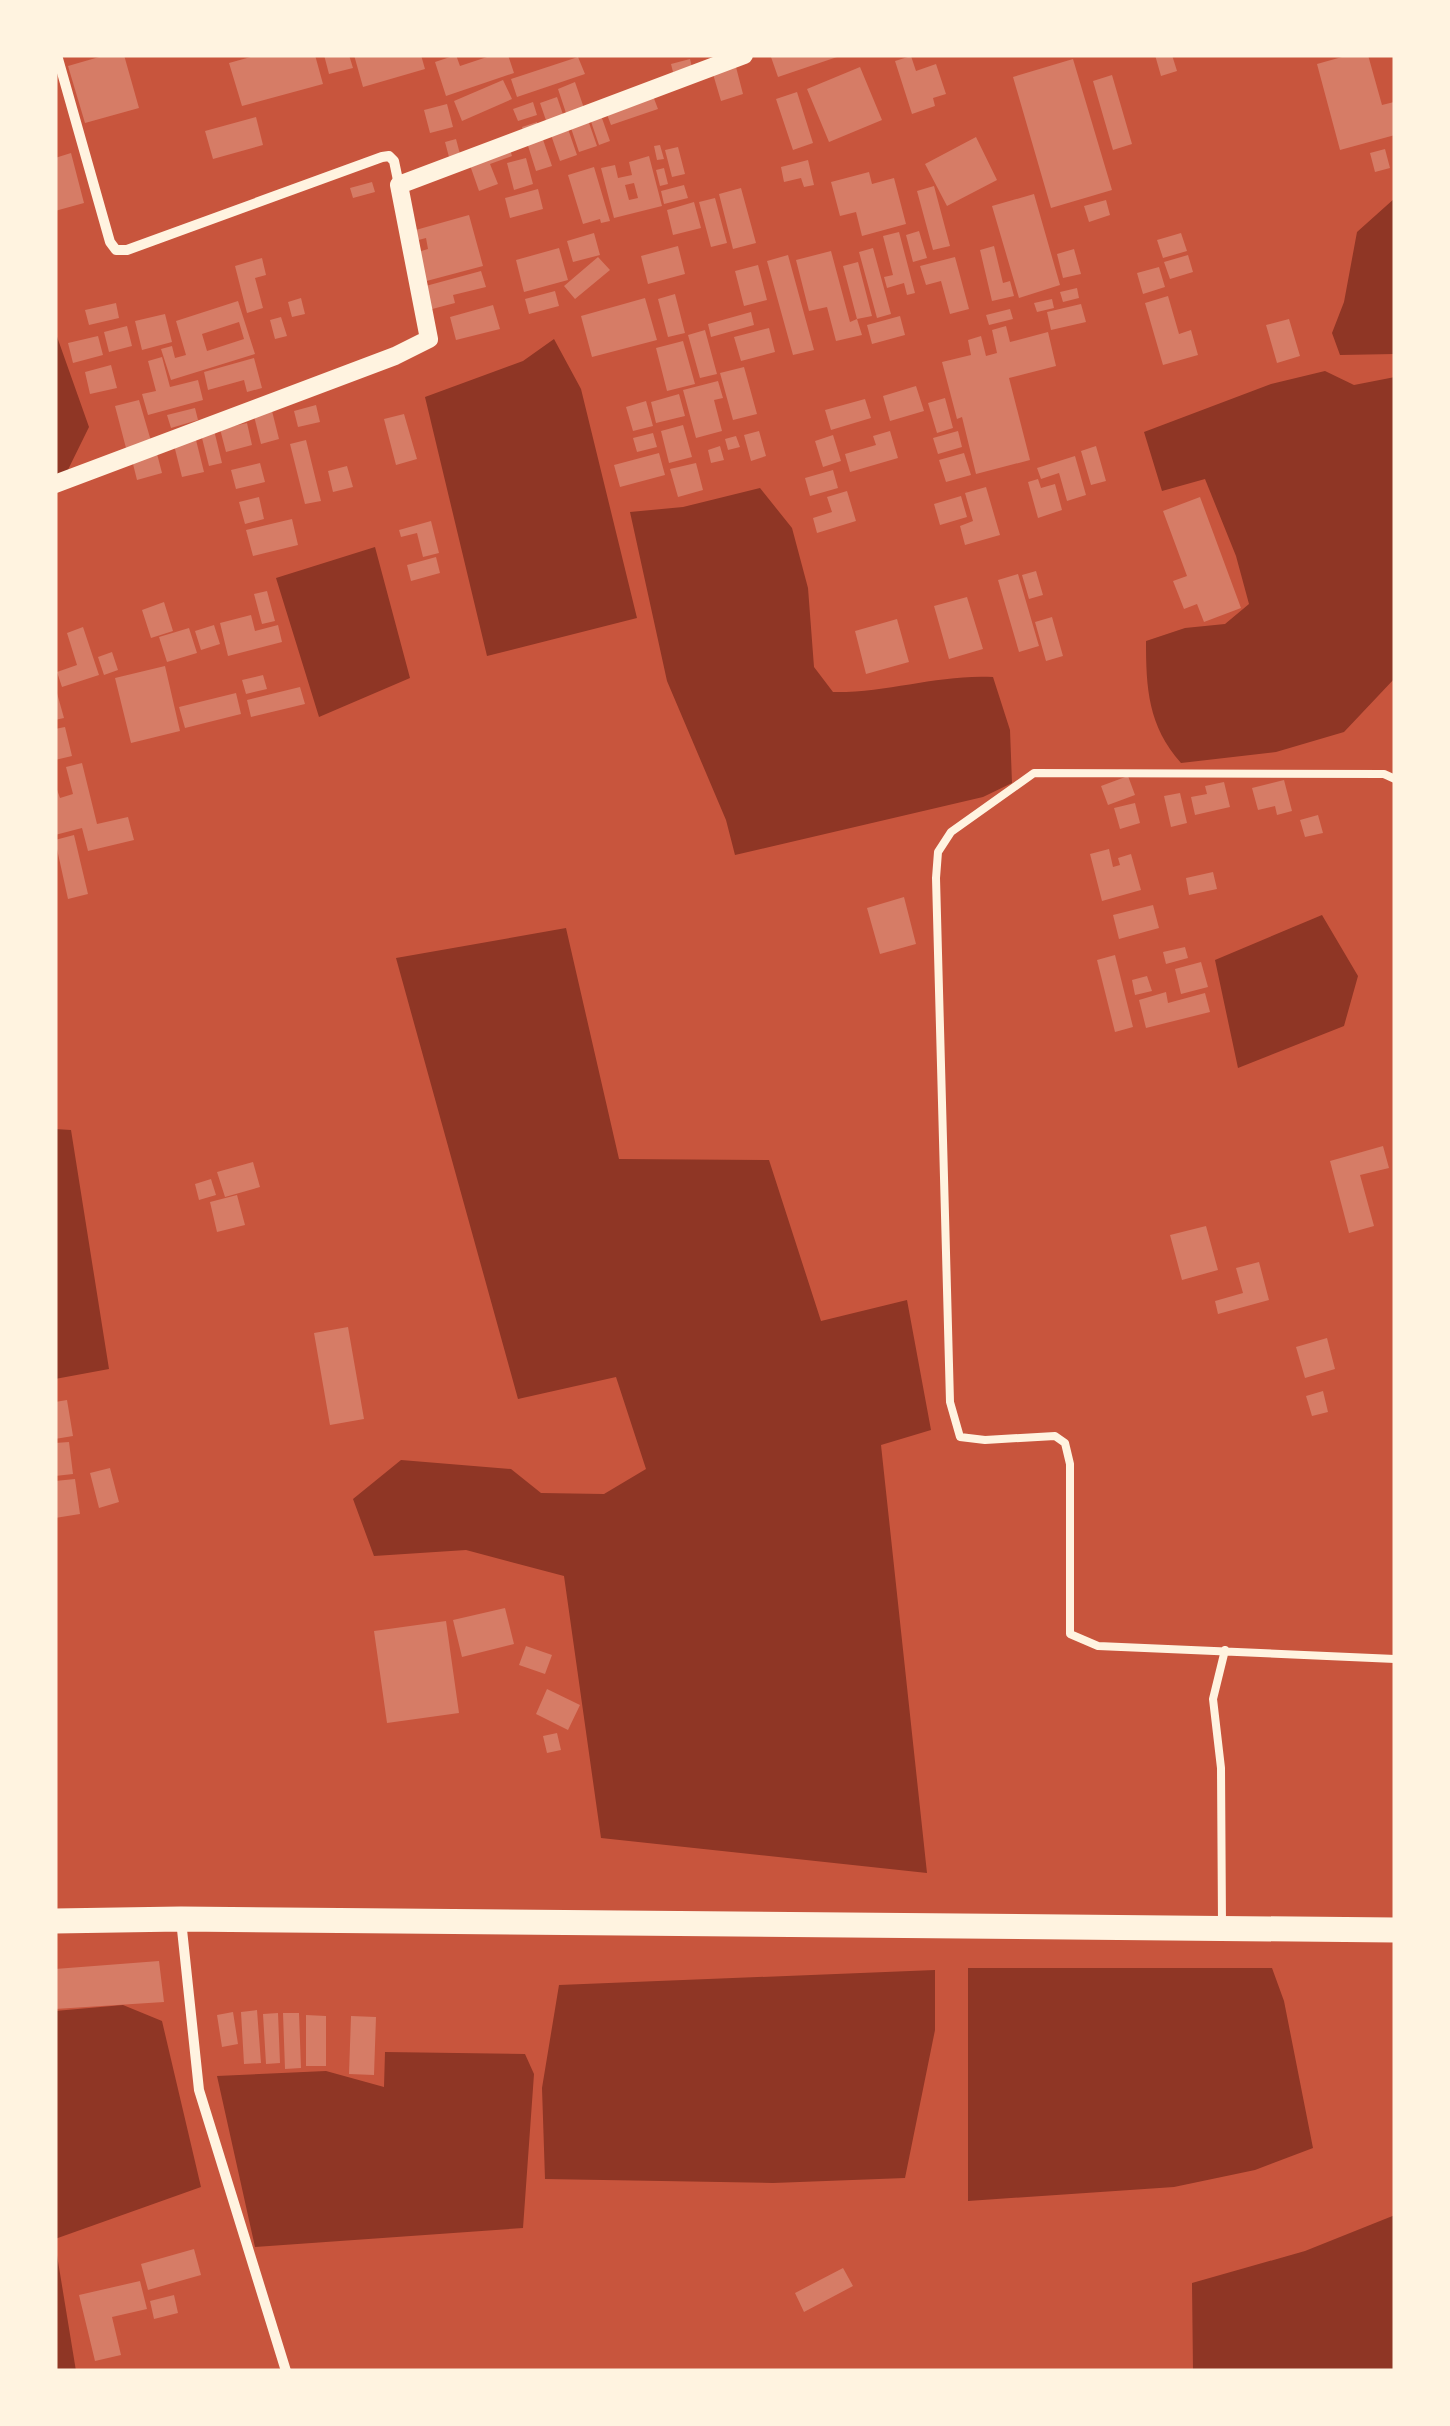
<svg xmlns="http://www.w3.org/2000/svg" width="1450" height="2426" viewBox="0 0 1450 2426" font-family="Raleway,sans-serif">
	<rect width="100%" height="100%" fill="#c8553d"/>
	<path fill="#8f3625" d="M1395 198V354L1340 355 1332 333 1344 302 1357 232Z
		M55 331 89 427 59 488 55 489Z
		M554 339 581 389 637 618 487 656 425 397 523 361Z
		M1325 371 1354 385 1395 377V678L1344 732 1276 752 1181 763C1148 726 1146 688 1146 641L1185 628 1225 624 1249 604 1236 556 1205 479 1162 491 1144 432 1271 384Z
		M760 488 792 528 808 588 814 667 833 692C888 693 939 674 993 677L1010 730 1012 783 983 797 735 855 726 820 667 681 630 512 683 507Z
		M375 547 410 678 319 717 276 578Z
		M1322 915 1358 976 1344 1026 1238 1068 1215 960Z
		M566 928 619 1159 769 1160 821 1321 907 1300 931 1430 881 1445 927 1873 601 1838 564 1576 466 1550 374 1556 353 1499 401 1460 511 1469 541 1493 604 1494 646 1469 616 1377 518 1399 396 958Z
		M55 1129 71 1130 109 1369 55 1379Z
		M968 1968H1272L1284 2001 1313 2148 1255 2170 1174 2187 968 2201Z
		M935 1970V2030L905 2178 773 2183 545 2179 542 2088 559 1985Z
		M123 2005 162 2021 201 2187 55 2239V2011Z
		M385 2052 525 2054 534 2074 523 2228 255 2247 217 2076 326 2071 384 2087Z
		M1395 2215V2371H1193L1192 2283 1305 2251Z
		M55 2243 76 2371H55Z"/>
	<path fill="#d67c66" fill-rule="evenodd" d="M106 55H124L139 108 85 123 68 66Z
		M258 55H315L323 84 242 106 229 63Z
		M324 55H349L353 68 329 74Z
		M354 55H421L425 69 363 87Z
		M456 55 460 66 493 55H508L514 73 446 96 435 62Z
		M777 55H840V56L778 77 771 57Z
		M1155 55H1172L1177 71 1161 76Z
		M1349 55H1368L1382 105 1394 102 1395 135 1340 150 1317 64Z
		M911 56 916 71 936 64 946 94 933 98 935 106 912 114 895 61Z
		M578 57 585 74 517 97 511 79Z
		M690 59 692 67 673 72 671 64Z
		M1073 59 1112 190 1051 208 1013 77Z
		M736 67 743 94 721 101 713 74Z
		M860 67 882 120 829 142 807 89Z
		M1112 75 1132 144 1113 150 1093 81Z
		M503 80 512 99 462 121 454 101Z
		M575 82 597 146 579 152 558 89Z
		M650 88 658 109 611 125 603 104Z
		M797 92 813 143 793 150 776 99Z
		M557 97 577 155 560 161 540 103Z
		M533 102 537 115 518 121 513 109Z
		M447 104 453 127 430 133 424 110Z
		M597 104 610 141 599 145 586 107Z
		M256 117 263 145 213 159 205 131Z
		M537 122 552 166 536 171 522 127Z
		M518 132 509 146 512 156 490 164 498 184 479 191 465 151Z
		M976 137 997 180 947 206 925 164Z
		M456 139 460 154 449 157 445 142Z
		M660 145 664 159 657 160 654 146Z
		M678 147 685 174 672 177 665 150Z
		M1385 149 1390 168 1375 172 1370 153Z
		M71 153 84 203 55 211V158Z
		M649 156 662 206 614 218 601 168 615 165 618 178 632 175 629 162ZM634 183 638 198 629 200 625 185Z
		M526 158 533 184 514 190 507 163Z
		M808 160 814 185 804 187 801 178 784 182 781 167Z
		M594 167 610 221 601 223 600 219 583 224 568 175Z
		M664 168 668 184 660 186 656 170Z
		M869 172 872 184 894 178 906 224 862 236 856 212 840 216 831 182Z
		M372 182 375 192 353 198 350 188Z
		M684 185 688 198 664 204 661 191Z
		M934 186 950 246 933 250 917 191Z
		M741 188 756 243 733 249 719 194Z
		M538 189 543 209 510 218 505 198Z
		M1034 194 1060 285 1019 298 992 206Z
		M715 198 727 243 711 247 699 202Z
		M1106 200 1110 215 1089 222 1084 206Z
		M694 202 701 228 673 235 667 210Z
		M469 215 483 266 419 283 411 254 428 249 426 238 411 242 405 233Z
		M919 231 927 258 913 262 906 235Z
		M899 232 915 293 907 295 904 283 887 288 884 277 893 275 883 236Z
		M594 233 600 255 573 262 567 241Z
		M1181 233 1187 251 1163 258 1157 240Z
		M678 246 685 274 648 284 641 256Z
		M994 246 1003 283 1010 281 1014 296 992 301 980 250Z
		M559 248 568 280 524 292 516 260Z
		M873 248 891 314 877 318 859 252Z
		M1074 249 1081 274 1063 278 1057 254Z
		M831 251 850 322 857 319 862 335 836 341 827 307 809 311 796 260Z
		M788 255 814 350 793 355 767 261Z
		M1188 255 1193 272 1170 279 1164 262Z
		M598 257 610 270 575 299 564 286Z
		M955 257 969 309 950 314 941 281 926 285 920 266Z
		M262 258 266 275 255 278 263 308 247 313 235 266Z
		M858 262 872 316 857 319 843 266Z
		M758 265 767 300 744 306 735 271Z
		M1159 267 1165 287 1143 294 1137 273Z
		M481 271 486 287 453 295 455 303 417 313 411 290Z
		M1077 288 1079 298 1063 302 1060 292Z
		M555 291 559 306 529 314 525 299Z
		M675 294 685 333 668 337 658 299Z
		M1168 296 1179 334 1191 330 1198 355 1163 365 1145 303Z
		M301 298 305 314 292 317 288 302Z
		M645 298 657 340 592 357 581 316Z
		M1052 299 1054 308 1037 312 1034 303Z
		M238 301 255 354 171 380 161 349 172 346 175 358 186 355 176 321ZM239 322 244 339 207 351 202 334Z
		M116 303 119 318 89 325 85 310Z
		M1081 304 1086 322 1051 330 1047 312Z
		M493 305 500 329 456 340 450 317Z
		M1010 309 1013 319 989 325 986 315Z
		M751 312 754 325 711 337 708 324Z
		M165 314 172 342 142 350 135 321Z
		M900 316 905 335 872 344 867 325Z
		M281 317 287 336 275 339 270 320Z
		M1289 319 1300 356 1277 363 1266 325Z
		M127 326 132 346 109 352 104 332Z
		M1006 326 1010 342 1048 332 1056 366 1009 378 1030 460 976 474 962 417 957 419 942 362 971 355 968 340 981 336 986 356 997 353 992 330Z
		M769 328 775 352 741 361 734 337Z
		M705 330 717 374 700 378 688 335Z
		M98 336 103 355 73 363 68 343Z
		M683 341 695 384 667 391 656 348Z
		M162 357 170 387 198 380 203 400 148 415 142 394 156 391 148 361Z
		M254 358 262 388 247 392 244 380 208 390 204 372Z
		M111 365 117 388 90 394 85 372Z
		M744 367 757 414 733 420 720 373Z
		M718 381 723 398 714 400 722 431 696 438 683 390Z
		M916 386 924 411 890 421 883 396Z
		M679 394 685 416 656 423 651 402Z
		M945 398 953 428 937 433 928 403Z
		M865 399 871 418 831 430 825 410Z
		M139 400 151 441 126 448 115 406Z
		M646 401 653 426 633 431 626 407Z
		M316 405 320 422 298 427 294 411Z
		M271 407 279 439 261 444 253 412Z
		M195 408 198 420 171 428 167 415Z
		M404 414 417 459 396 465 384 419Z
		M247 423 252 445 226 452 220 429Z
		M683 425 692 457 669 463 661 431Z
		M213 426 222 463 209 466 200 430Z
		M759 431 766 456 751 461 744 435Z
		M890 431 898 458 850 472 845 454 876 445 873 436Z
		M958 431 962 447 938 454 933 438Z
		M194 432 204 472 182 477 172 437Z
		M653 433 657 447 637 452 633 438Z
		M833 435 841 461 823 467 815 441Z
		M736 436 740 447 728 450 725 439Z
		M306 440 321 501 305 504 290 444Z
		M155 446 162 473 137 480 130 452Z
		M720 446 724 460 711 463 708 450Z
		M1096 446 1106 481 1091 485 1081 451Z
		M659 453 665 475 620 487 614 465Z
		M964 453 971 475 946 482 939 460Z
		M1075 456 1086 495 1067 501 1059 473 1041 479 1037 468Z
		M260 463 265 482 236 489 231 470Z
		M696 463 703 490 678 497 670 469Z
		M347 466 353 487 333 492 328 471Z
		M833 470 838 488 810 496 805 478Z
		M1038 479 1041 488 1055 484 1062 510 1038 518 1028 482Z
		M986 487 1000 535 965 545 960 526 973 521 965 493Z
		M847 491 856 521 817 533 813 518 832 512 827 497Z
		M961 496 967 517 940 525 934 504Z
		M259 497 264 519 245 524 239 502Z
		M1200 497 1241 608 1204 622 1197 604 1184 609 1173 581 1187 576 1163 511Z
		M292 519 298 545 253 556 246 530Z
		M431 521 439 553 423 557 417 533 401 537 399 530Z
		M436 557 440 573 411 581 407 565Z
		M1036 571 1043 595 1029 599 1022 575Z
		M1018 574 1039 646 1019 652 998 580Z
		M267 591 275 621 262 624 254 594Z
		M967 597 983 649 949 659 934 606Z
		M164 602 173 631 151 638 142 610Z
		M251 615 255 631 278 625 282 642 228 656 220 623Z
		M1052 617 1063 656 1046 661 1035 622Z
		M897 619 909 662 866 674 855 631Z
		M214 625 220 644 201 650 195 631Z
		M83 627 99 675 62 687 57 672 77 665 67 633Z
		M189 628 197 653 167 662 159 637Z
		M112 652 118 670 104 675 98 657Z
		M165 666 180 731 131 743 115 678Z
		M263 675 267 689 246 694 242 680Z
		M55 686 64 718 55 720Z
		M300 687 305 704 251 717 247 700Z
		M236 693 241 714 185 728 179 707Z
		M65 727 72 756 55 760V729Z
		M82 763 97 824 128 817 134 840 88 851 82 828 55 835V784L60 798 73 794 66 767Z
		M1128 776 1135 795 1108 805 1101 786Z
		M1284 780 1292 811 1277 815 1275 806 1258 810 1252 788Z
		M1224 782 1230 807 1195 815 1191 797 1207 794 1205 786Z
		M1180 793 1187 823 1171 827 1164 796Z
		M1135 803 1140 823 1120 829 1114 808Z
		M1318 815 1323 833 1305 837 1300 820Z
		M74 835 88 894 68 899 55 840Z
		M1109 849 1113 867 1120 865 1118 858 1131 854 1141 890 1102 901 1090 854Z
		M1213 872 1217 889 1189 895 1186 878Z
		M904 897 916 944 880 954 867 908Z
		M1153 905 1159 928 1119 939 1113 915Z
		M1185 947 1188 958 1166 964 1163 952Z
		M1115 955 1133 1027 1115 1032 1097 960Z
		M1201 962 1208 987 1181 994 1175 969Z
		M1147 976 1152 991 1135 995 1132 980Z
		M1166 992 1168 1003 1205 993 1210 1012 1146 1028 1139 1000Z
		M1383 1146 1389 1168 1360 1175 1374 1226 1349 1233 1330 1161Z
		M253 1162 260 1187 225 1197 217 1172Z
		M211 1179 216 1195 199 1200 195 1184Z
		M237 1195 245 1225 217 1232 210 1202Z
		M1206 1226 1218 1270 1182 1280 1170 1235Z
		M1259 1262 1269 1300 1218 1314 1215 1301 1243 1293 1236 1268Z
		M348 1327 364 1419 330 1425 314 1333Z
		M1327 1338 1335 1369 1305 1378 1296 1347Z
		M1323 1391 1328 1412 1312 1416 1306 1396Z
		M67 1400 73 1436 55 1439V1402Z
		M69 1442 73 1474 55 1476V1443Z
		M110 1468 119 1502 99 1508 90 1473Z
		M75 1479 80 1514 55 1518V1481Z
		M505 1608 514 1644 462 1657 453 1620Z
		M446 1621 459 1713 387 1723 374 1631Z
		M526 1646 552 1655 545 1674 519 1665Z
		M547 1689 580 1705 568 1730 536 1714Z
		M557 1733 561 1750 547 1753 543 1736Z
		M159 1961 164 2002 55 2009V1969Z
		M257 2010 261 2063 244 2064 241 2012Z
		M233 2012 238 2044 222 2047 217 2015Z
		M278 2013 280 2063 266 2064 263 2014Z
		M283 2013H299L301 2068 285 2069Z
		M306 2015 326 2016V2066H306Z
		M351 2016 376 2017 374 2075 349 2074Z
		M194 2249 201 2275 148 2290 141 2264Z
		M843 2268 853 2286 804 2312 795 2293Z
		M140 2281 147 2309 112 2317 121 2355 95 2361 79 2295Z
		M174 2295 178 2313 154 2319 150 2301Z"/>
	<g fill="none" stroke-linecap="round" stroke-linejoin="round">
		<path stroke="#fff3e0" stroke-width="8" d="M1395 779 1384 774 1034 773 951 832 938 852 936 878 950 1402 960 1437 985 1440 1055 1436 1065 1443 1070 1464V1634L1098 1646 1395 1659
			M1222 1924 1221 1768 1213 1699 1225 1650"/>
		<path stroke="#fff3e0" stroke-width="10" d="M57 55 110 242 116 250H127L382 157 389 156 394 161 399 185
			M181 1920 199 2090 286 2371"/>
		<path stroke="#fff3e0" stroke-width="18" d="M55 484 395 356 429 339 399 185 744 55"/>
		<path stroke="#fff3e0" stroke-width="25" d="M55 1921 181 1919 1395 1930"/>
	</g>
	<rect width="1450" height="2426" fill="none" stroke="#fff3e0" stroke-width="115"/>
</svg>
